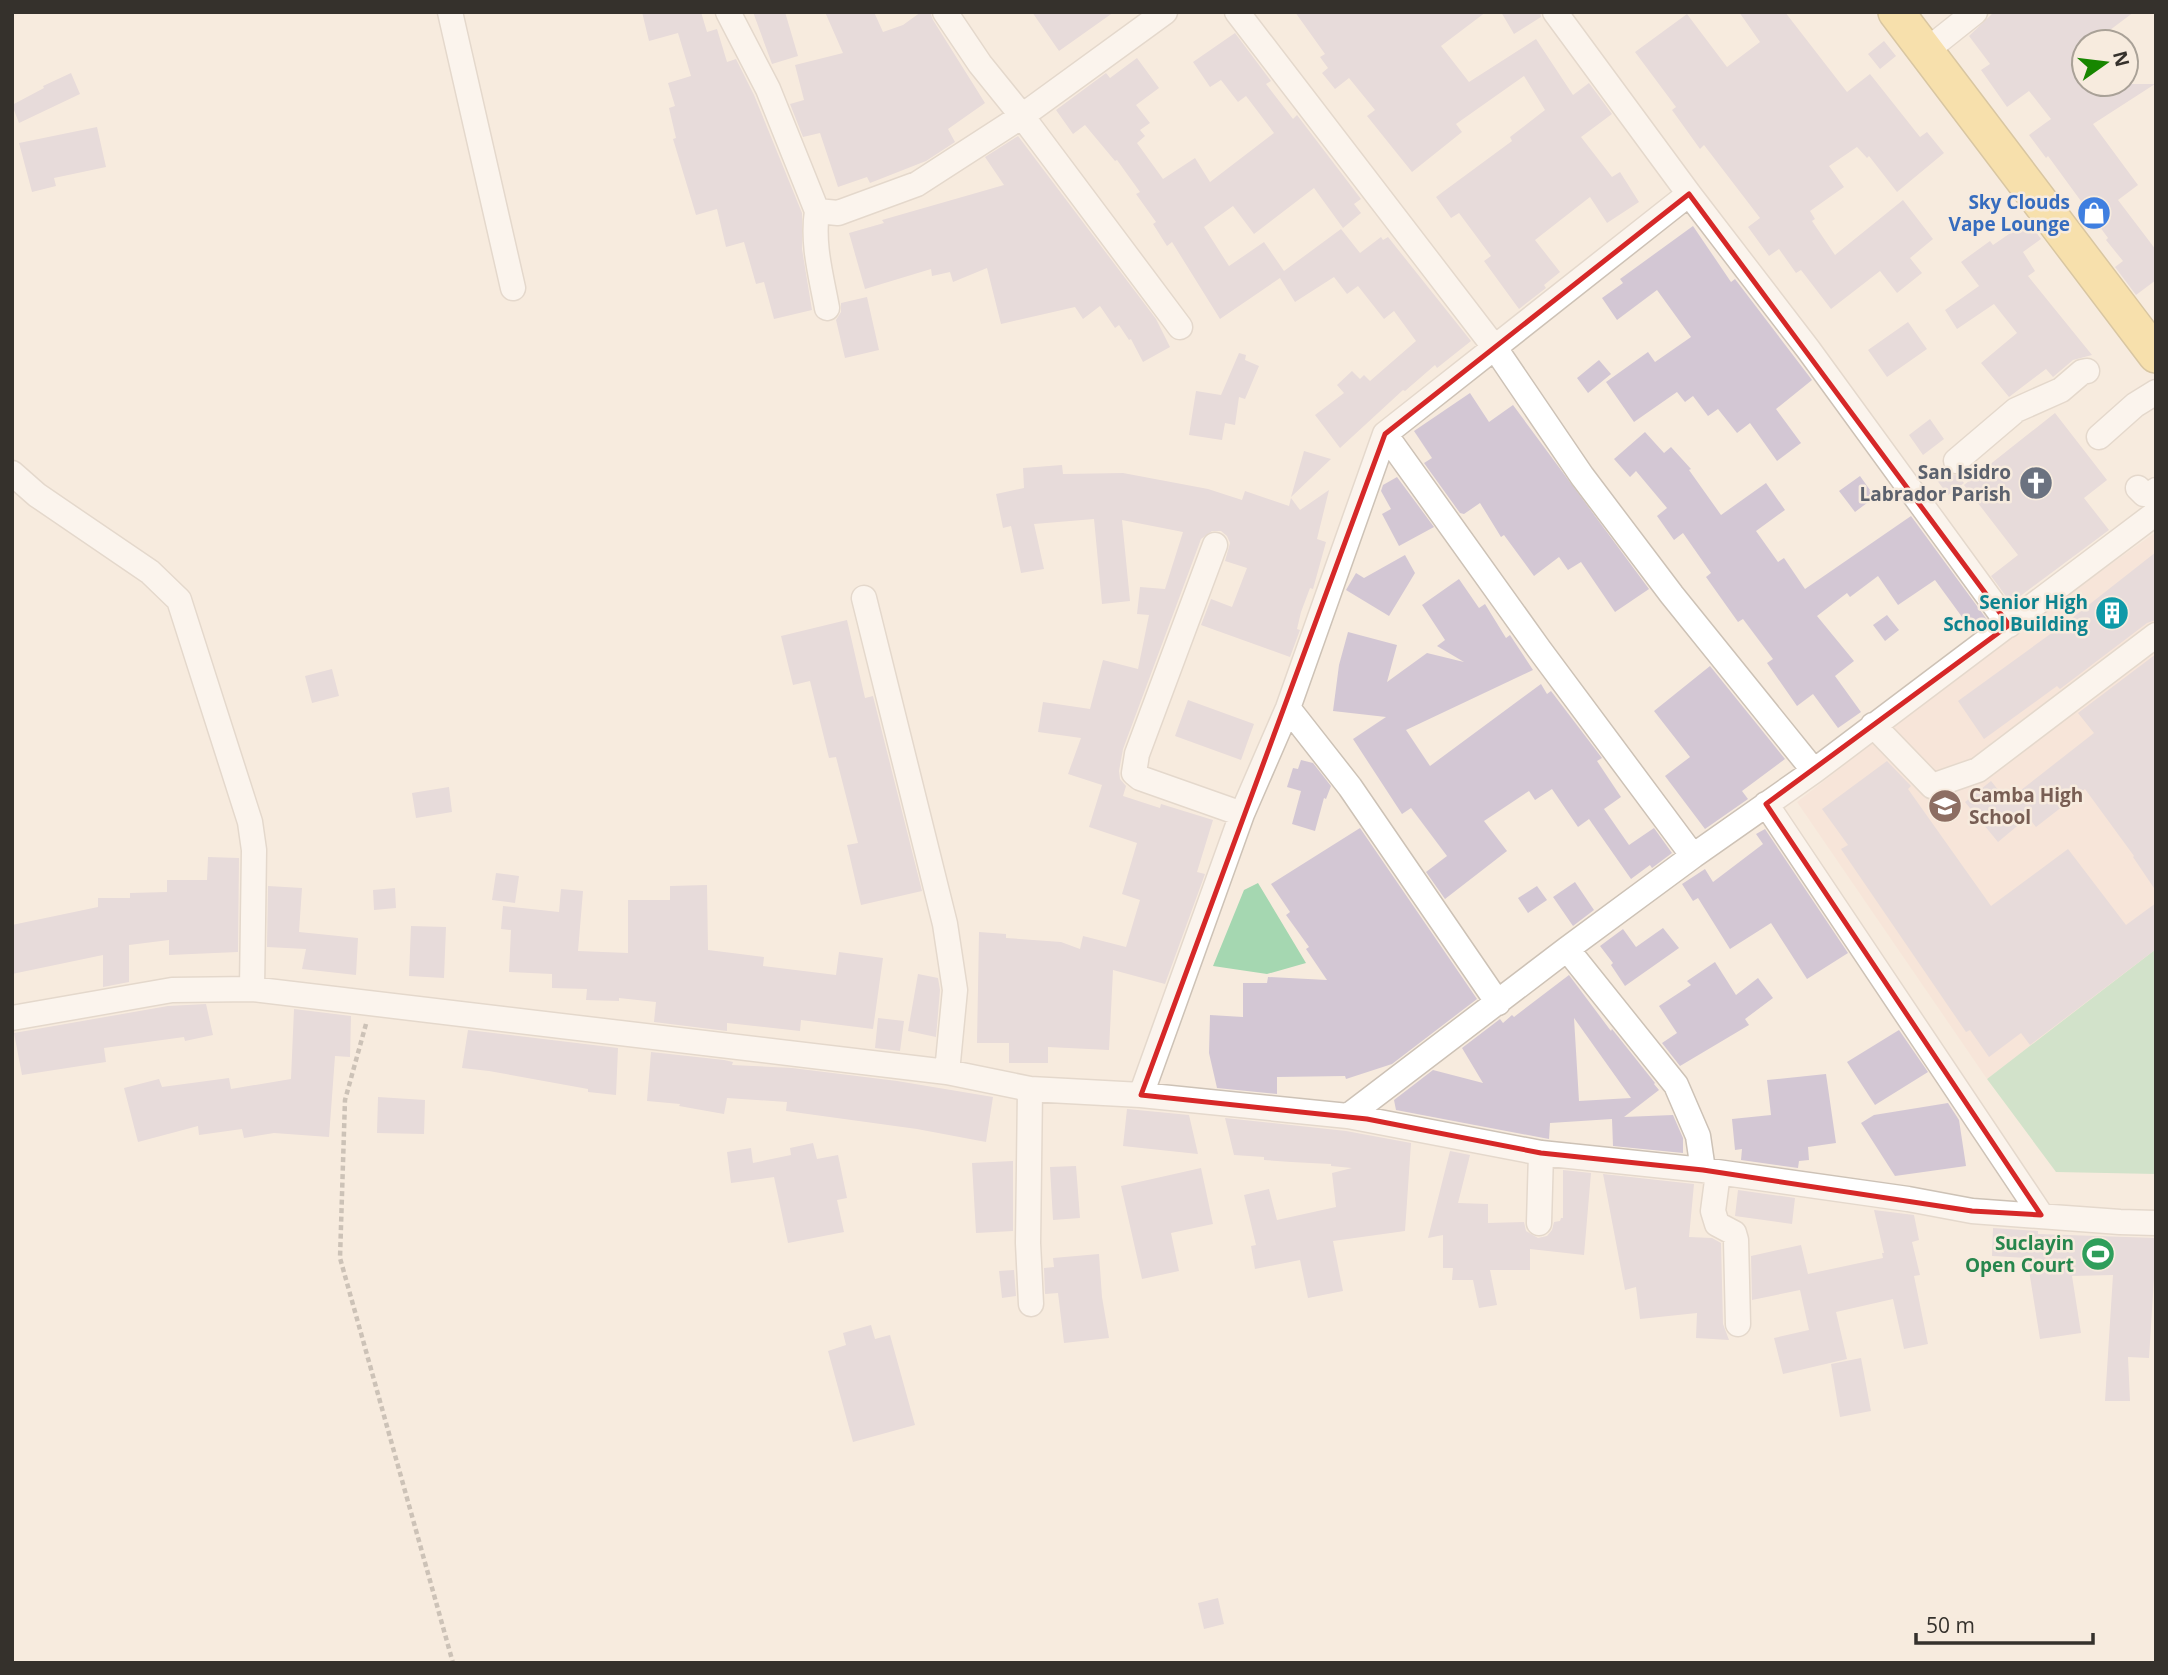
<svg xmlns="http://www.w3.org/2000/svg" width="2168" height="1675" viewBox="0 0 2168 1675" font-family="'Open Sans',sans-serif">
	<rect width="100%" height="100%" fill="#f7ebde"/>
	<path fill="#f5ded3" d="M2156 532V949L1987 1079 1797 802 2009 636Z"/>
	<path fill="#a5d7b1" d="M1258 883 1306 963 1267 974 1213 966 1244 890Z
		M2156 949V1174L2056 1172 1987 1079Z"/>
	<path fill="#d3c7d4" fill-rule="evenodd" d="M642 12H701L707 32 717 29 727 62 736 59 754 95 802 213V249L812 310 774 319 764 282 756 284 744 242 726 247 717 209 696 215 673 139 676 138 669 108 675 106 668 83 691 76 678 33 649 41Z
		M753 12H785L798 56 772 64Z
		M825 12H874L883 32 903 25 921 12H930L933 20 985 103 948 129 955 142 926 161 870 183 867 177 838 187 820 133 803 137 790 104 804 100 795 65 843 53Z
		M1032 12H1114L1059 51Z
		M1295 12H1486L1441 46 1469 82 1536 39 1573 95 1589 83 1612 114 1581 137 1612 177 1620 172 1639 202 1607 223 1590 197 1535 240 1560 272 1544 285 1546 288 1519 309 1484 261 1491 256 1459 213 1451 218 1436 197 1512 141 1510 137 1545 110 1524 76 1456 124 1462 132 1412 172 1367 116 1375 110 1349 78 1335 89 1322 73 1328 68 1320 57 1325 54Z
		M1501 12H1540L1541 17 1514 34Z
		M1739 12H1785L1847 92 1870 74 1920 137 1927 132 1944 153 1897 192 1869 156 1867 158 1857 147 1829 166 1844 187 1810 211 1815 219 1812 221 1835 255 1903 200 1933 239 1910 258 1922 273 1897 293 1880 271 1831 309 1801 270 1796 273 1779 249 1769 256 1748 227 1760 218 1704 145 1700 149 1672 110 1676 107 1635 52 1687 14 1727 67 1760 42Z
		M1994 12H2134L2094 42H2084V84H2155L2093 124 2138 185 2118 200 2156 250V280L2136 295 2115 267 2123 261 2106 240 2108 238 2048 156 2046 158 2029 135 2051 119 2029 91 2007 107 1981 70 1990 64 1969 36Z
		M1235 33 1271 81 1266 84 1293 119 1297 115 1361 199 1354 204 1361 213 1343 228 1314 188 1254 234 1233 206 1204 227 1229 266 1264 242 1284 271 1341 229 1360 253 1381 237 1383 240 1388 237 1471 341 1437 368 1435 365 1405 391 1403 390 1340 448 1315 415 1344 393 1337 385 1352 371 1360 379 1364 375 1370 381 1416 341 1394 311 1384 319 1358 286 1347 294 1334 277 1295 302 1280 278 1220 319 1172 242 1167 246 1153 224 1156 222 1136 194 1140 192 1117 160 1115 161 1085 125 1073 134 1056 110 1106 73 1110 78 1137 58 1159 88 1136 105 1150 123 1140 130 1145 136 1137 143 1163 179 1195 158 1210 182 1274 133 1246 96 1238 102 1221 80 1210 87 1193 62Z
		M1884 41 1896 56 1880 69 1868 54Z
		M71 73 80 94 19 123 12 105 44 88 43 86Z
		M97 127 106 167 54 178 56 186 32 192 19 143Z
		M1018 136 1156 319 1170 347 1143 362 1131 339 1129 340 1119 325 1115 328 1100 306 1083 319 1075 307 1001 324 987 268 953 282 950 272 932 276 931 269 865 289 849 233 884 223 882 220 1004 185 985 157Z
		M2028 221 2041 239 2023 252 2035 271 2028 276 2092 355 2073 360 2053 377 2046 369 2009 397 1981 363 2017 333 1994 304 1957 329 1945 310 1979 286 1961 262 1990 241 1993 245Z
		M1693 226 1731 282 1735 279 1812 380 1776 409 1801 443 1777 461 1750 423 1737 433 1718 409 1708 416 1693 396 1685 402 1677 392 1634 422 1606 382 1648 352 1655 362 1691 337 1657 290 1617 320 1602 298 1623 283 1620 279Z
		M867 297 879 350 845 358 836 320 841 312V303Z
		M1908 322 1927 349 1887 377 1868 350Z
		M1239 353 1246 355 1245 360 1259 366 1245 399 1239 397 1235 425 1225 423 1222 440 1189 435 1196 391 1221 395Z
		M1599 360 1611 374 1588 393 1577 378Z
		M1470 393 1489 422 1513 405 1649 589 1615 612 1581 562 1568 570 1559 557 1534 576 1504 535 1501 537 1480 503 1464 514 1460 513 1424 463 1432 458 1414 431Z
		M2055 413 2107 480 2084 498 2109 530 2011 603 1991 576 2018 555 1964 485Z
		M1930 419 1944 439 1923 455 1909 435Z
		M1645 432 1664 453 1671 447 1691 469 1689 470 1721 515 1766 483 1785 510 1756 531 1778 562 1784 558 1805 589 1911 516 1988 621 1973 632 1935 580 1898 605 1878 576 1850 597 1847 593 1817 616 1854 661 1835 676 1861 712 1838 728 1813 694 1797 706 1767 663 1773 659 1743 619 1738 622 1706 577 1711 573 1683 533 1674 540 1657 516 1667 508 1636 471 1630 477 1614 459Z
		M1304 451 1331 459 1291 497Z
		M1062 465 1063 474 1123 473 1208 489 1242 500 1245 491 1289 506 1291 498 1300 510 1329 490 1317 539 1326 542 1313 589 1310 588 1301 612 1297 629 1300 630 1290 657 1201 625 1211 599 1232 607 1247 568 1225 561 1230 543 1227 536 1221 531H1212L1201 539 1123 749 1119 771 1120 779 1126 786 1123 796 1160 808 1161 804 1213 820 1197 872 1205 874 1165 984 1113 970 1109 1050 1048 1047V1063H1009V1043H977L979 932 1006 934V938L1061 942 1080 949 1083 936 1126 947 1140 900 1122 894 1137 843 1089 827 1102 785 1068 774 1081 738 1038 732 1043 702 1090 709 1103 660 1138 669 1149 615 1137 614 1140 587 1165 589 1183 532 1122 520 1130 601 1102 604 1094 519 1034 524 1044 569 1021 573 1011 526 1003 528 996 494 1024 488 1023 468Z
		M1946 472 1958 476 1964 483 1948 495 1936 479Z
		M1860 476 1875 497 1855 512 1839 491Z
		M1397 477 1434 527 1399 546 1382 514 1391 509 1381 491 1383 485Z
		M2156 552V620L2147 623 2060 689 2057 686 1984 739 1958 701 2067 622Z
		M1405 555 1415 573 1389 616 1346 590 1356 573 1364 578Z
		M1459 579 1479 608 1485 604 1506 638 1510 635 1533 670 1406 730 1430 766 1541 684 1547 694 1551 691 1602 758 1597 761 1621 797 1604 809 1629 845 1654 828 1672 853 1652 868 1650 865 1631 879 1589 819 1578 827 1552 789 1535 800 1529 791 1484 821 1507 851 1445 899 1426 872 1447 856 1411 808 1402 814 1353 739 1386 717 1333 711 1339 665 1348 632 1397 645 1387 682 1427 653 1464 662 1437 646 1445 640 1422 605Z
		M1887 615 1899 630 1885 641 1873 625Z
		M847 620 865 698 873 696 922 891 861 905 847 845 858 843 836 757 829 758 810 681 793 685 781 636Z
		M2156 654V891L2133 857 2134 856 2085 789 2036 827 2028 817 1998 842 1965 802 1991 781 2007 801 2094 733 2078 713Z
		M1710 666 1785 759 1742 791 1748 799 1705 829 1665 776 1690 757 1654 711Z
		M332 669 339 696 312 703 305 676Z
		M1188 700 1254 724 1241 760 1175 736Z
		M1301 760 1313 763 1331 786 1326 799 1324 798 1315 831 1292 824 1301 791 1287 787 1293 768 1298 769Z
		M1887 761 1911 786 1908 789 1991 906 2068 849 2126 925 2156 903V949L2030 1045 2021 1033 1989 1057 1970 1030 1966 1032 1841 849 1848 845 1822 809Z
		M449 787 452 812 416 818 412 793Z
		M1360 828 1477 999 1392 1064 1346 1079 1345 1076 1277 1077V1094L1217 1088 1209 1053 1210 1015 1243 1017V983H1267L1268 977 1327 980 1306 949 1309 947 1286 915 1290 912 1271 884Z
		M1765 829 1848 953 1807 979 1771 923 1730 949 1698 898 1693 901 1682 884 1705 869 1713 882 1763 844 1756 834Z
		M208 857 239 858 238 952 169 955V940L129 945V982L103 987V955L12 974V925L98 907V898H130V893L167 892V880H207Z
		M496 873 519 876 515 903 492 900Z
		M1575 882 1594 910 1573 926 1553 897Z
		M707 885 708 950 764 957 763 966 836 975 839 952 883 958 873 1029 801 1020 800 1031 727 1023V1031L654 1022 656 1002 619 998V1001L586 1000 587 989 552 988V974L509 972 511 930 501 929 503 906 559 912 561 889 583 891 578 951 628 953V900H670V886Z
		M268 886 302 888 299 932 358 938 356 975 302 969 306 949 267 947Z
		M1537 886 1547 900 1528 913 1518 898Z
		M395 888 396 908 374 910 373 890Z
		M411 926 446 927 444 978 409 976Z
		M1663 928 1679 948 1625 986 1611 965 1613 963 1600 946 1623 929 1636 947Z
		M1715 962 1736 995 1758 978 1773 998 1745 1019 1749 1025 1680 1066 1662 1043 1677 1033 1659 1006 1691 985 1687 981Z
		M918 974 938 978 940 990 936 1037 908 1031Z
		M1569 975 1611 1031 1612 1029 1655 1083 1654 1084 1659 1090 1624 1117 1673 1115 1683 1138V1153L1613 1146 1612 1119 1550 1123 1549 1139 1396 1110 1394 1100 1433 1070 1483 1083 1462 1048 1500 1019 1503 1023 1512 1015 1514 1017ZM1574 1018 1631 1098 1579 1101Z
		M206 1004 213 1035 185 1041 184 1037 104 1048 106 1062 22 1075 14 1033 168 1006Z
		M294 1009 351 1016 350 1057 335 1056 329 1137 274 1133 244 1138 242 1129 199 1135 198 1126 138 1142 124 1088 159 1079 162 1087 229 1078 231 1089 291 1079Z
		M878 1018 904 1021 900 1051 875 1048Z
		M468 1030 618 1048 616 1095 588 1092V1089L489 1071 462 1068Z
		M1899 1030 1928 1072 1875 1105 1847 1062Z
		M651 1052 724 1060 733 1062 732 1065 792 1068 897 1081 993 1097 986 1142 917 1129 786 1111 787 1102 727 1098 724 1114 679 1106 680 1104 647 1101Z
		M1826 1074 1836 1143 1808 1147 1809 1160 1799 1161 1798 1168 1741 1160 1742 1149 1735 1150 1732 1119 1771 1115 1767 1080Z
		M378 1097 425 1100 424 1134 377 1133Z
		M1948 1103 1959 1120 1966 1166 1895 1176 1861 1123 1874 1115Z
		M1127 1109 1189 1115 1198 1154 1123 1146Z
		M1225 1118 1346 1131 1411 1143 1405 1231 1333 1241 1343 1291 1308 1298 1300 1260 1255 1269 1251 1246 1256 1245 1244 1195 1269 1189 1277 1220 1336 1207 1332 1173 1352 1168 1331 1166V1164L1291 1162 1264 1160V1157L1234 1155Z
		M813 1143 817 1159 838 1155 847 1198 837 1200 844 1232 788 1243 774 1177 731 1183 727 1152 751 1148 753 1163 791 1155 790 1148Z
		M1450 1151 1470 1155 1458 1203 1488 1204V1223L1524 1222 1526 1231 1538 1238 1547 1236 1552 1230 1554 1222 1560 1221 1561 1218H1563V1170L1591 1173 1584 1255 1530 1249V1270H1490L1497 1305 1479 1308 1473 1280H1452L1453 1268H1443V1235L1428 1238Z
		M1013 1161V1231L976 1233 972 1163Z
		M1076 1166 1080 1218 1053 1220 1050 1167Z
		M1201 1168 1213 1224 1171 1233 1179 1271 1142 1279 1121 1186Z
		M1603 1174 1694 1184 1689 1237 1712 1238 1721 1243 1723 1324 1729 1340 1696 1338 1697 1313 1640 1319 1636 1287 1625 1290Z
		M1738 1190 1795 1198 1792 1224 1735 1216Z
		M1874 1210 1914 1215 1919 1240 1912 1242 1920 1275 1914 1276 1928 1344 1904 1349 1893 1299 1836 1312 1847 1359 1783 1374 1774 1338 1809 1330 1800 1290 1752 1300 1751 1256 1801 1245 1808 1274 1883 1258 1882 1253H1884Z
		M1993 1228 2038 1231V1234L2156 1238V1278H2154L2149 1358 2128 1357 2130 1401H2105L2113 1275 2072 1276 2081 1333 2040 1339 2027 1258 1992 1256Z
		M1099 1254 1102 1297 1109 1338 1064 1343 1058 1293 1045 1294 1044 1268 1054 1267 1053 1258Z
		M1014 1270 1016 1296 1002 1298 999 1271Z
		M871 1325 875 1339 890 1335 915 1425 853 1442 828 1351 846 1345 843 1333Z
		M1861 1358 1871 1411 1840 1417 1831 1364Z
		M1218 1598 1224 1624 1204 1629 1198 1603Z"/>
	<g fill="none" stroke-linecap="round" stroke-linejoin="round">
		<g stroke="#cdc2b6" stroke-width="27">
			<path id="minor" d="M450 12 513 288
				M728 12 768 89 817 211 838 213 917 184 1022 116 1165 12
				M945 12 980 64 1022 116 1180 327
				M1237 12 1495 348 1582 476 1672 595 1814 771
				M1555 12 1689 194 1808 349 2009 625
				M1926 51 1975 12
				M817 211C812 244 821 275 827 308
				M1385 434 1539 649 1693 856
				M2099 437 2135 405 2156 392
				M1956 461 2016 410 2061 390 2082 372 2087 371
				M12 473 37 495 150 572 179 600 250 822 254 850 252 989
				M2138 488 2144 494 2152 493 2156 490
				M1215 545 1137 754 1134 773 1140 778 1242 814
				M864 598 945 924 955 990 947 1072
				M1288 708 1350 787 1498 1003
				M1873 725 1932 786 1978 770 2156 635
				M1766 804 2041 1215
				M1567 949 1676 1085 1698 1136 1703 1170
				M12 1018 172 990 252 989 947 1072 1030 1089 1141 1095 1348 1116 1541 1153 1703 1170 1908 1199 1972 1211 2120 1222 2156 1223
				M1030 1089 1028 1243 1031 1304
				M1141 1095 1242 814 1288 708 1385 434 1689 194
				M1348 1116 1567 949 1693 856 1814 771 2156 513
				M1718 1173 1713 1211 1717 1224 1734 1233 1736 1240 1738 1324
				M1539 1223 1541 1153"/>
		</g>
		<g stroke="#b39a58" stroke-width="38">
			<path id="highway" d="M1896 12 2156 355"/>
		</g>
		<path stroke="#989087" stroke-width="4.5" stroke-dasharray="5 3.5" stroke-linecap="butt" d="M366 1024 345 1100 340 1258 453 1663"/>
		<use href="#minor" stroke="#fff" stroke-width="24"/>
		<use href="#highway" stroke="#f7d370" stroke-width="35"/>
	</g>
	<path d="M0 0H2168V1675H0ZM1689 194 2009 625 1766 804 2041 1215 1972 1211 1703 1170 1541 1153 1367 1119 1141 1095 1385 434Z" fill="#f7ebde" fill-opacity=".55" fill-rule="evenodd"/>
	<path fill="none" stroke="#d62828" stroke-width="5" stroke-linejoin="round" d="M1689 194 2009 625 1766 804 2041 1215 1972 1211 1703 1170 1541 1153 1367 1119 1141 1095 1385 434Z"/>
	<defs>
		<g id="shop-disc" transform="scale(1.75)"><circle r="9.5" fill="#3f7fe0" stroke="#f7ebde"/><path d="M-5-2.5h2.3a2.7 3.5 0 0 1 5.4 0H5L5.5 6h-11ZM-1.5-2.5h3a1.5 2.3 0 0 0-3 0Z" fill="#fff"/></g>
		<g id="church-disc" transform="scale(1.75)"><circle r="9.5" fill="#6b7280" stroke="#f7ebde"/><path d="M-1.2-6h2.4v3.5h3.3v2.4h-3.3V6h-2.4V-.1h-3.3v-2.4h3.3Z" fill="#fff"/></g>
		<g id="building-disc" transform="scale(1.75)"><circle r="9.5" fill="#0f9aa8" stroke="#f7ebde"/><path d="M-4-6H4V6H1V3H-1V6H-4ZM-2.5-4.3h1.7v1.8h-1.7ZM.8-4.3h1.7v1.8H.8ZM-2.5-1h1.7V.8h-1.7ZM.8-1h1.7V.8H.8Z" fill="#fff"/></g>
		<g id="school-disc" transform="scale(1.75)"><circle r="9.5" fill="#8d6e63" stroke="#f7ebde"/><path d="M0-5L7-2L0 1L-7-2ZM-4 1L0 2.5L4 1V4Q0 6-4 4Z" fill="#fff"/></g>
		<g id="stadium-disc" transform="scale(1.75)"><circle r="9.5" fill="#2e9e5b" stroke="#f7ebde"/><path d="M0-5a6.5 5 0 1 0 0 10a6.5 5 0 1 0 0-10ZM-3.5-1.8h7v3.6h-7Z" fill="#fff"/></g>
	</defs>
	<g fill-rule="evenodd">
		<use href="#shop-disc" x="2094" y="213"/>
		<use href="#church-disc" x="2036" y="483"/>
		<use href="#building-disc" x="2112" y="613"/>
		<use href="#school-disc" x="1945" y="806"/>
		<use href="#stadium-disc" x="2098" y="1254"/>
	</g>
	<g text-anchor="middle" stroke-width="5" stroke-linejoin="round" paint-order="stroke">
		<g font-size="19" font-weight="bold" fill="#366cbe" stroke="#f7ebde" text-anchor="end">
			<text x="2070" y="209">Sky Clouds<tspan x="2070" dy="22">Vape Lounge</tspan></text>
		</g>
		<g font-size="19" font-weight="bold" fill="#5b616d" stroke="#f7ebde" text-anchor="end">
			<text x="2011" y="479">San Isidro<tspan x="2011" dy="22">Labrador Parish</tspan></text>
		</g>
		<g font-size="19" font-weight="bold" fill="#0d838f" stroke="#f7ebde" text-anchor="end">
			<text x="2088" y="609">Senior High<tspan x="2088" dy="22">School Building</tspan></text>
		</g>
		<g font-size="19" font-weight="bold" fill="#785e54" stroke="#f7ebde" text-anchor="start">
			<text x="1969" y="802">Camba High<tspan x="1969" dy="22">School</tspan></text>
		</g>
		<g font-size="19" font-weight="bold" fill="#27864d" stroke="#f7ebde" text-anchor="end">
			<text x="2074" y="1250">Suclayin<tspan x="2074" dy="22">Open Court</tspan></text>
		</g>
	</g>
	<rect width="2168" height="1675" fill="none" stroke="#35312c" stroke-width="28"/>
	<g transform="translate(2105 63) rotate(76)"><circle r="33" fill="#f7ebde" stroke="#a9a197" stroke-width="2"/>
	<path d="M0-5L12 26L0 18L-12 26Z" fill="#178600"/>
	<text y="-10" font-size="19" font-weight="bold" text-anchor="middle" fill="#35312c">N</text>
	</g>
	<path d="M1916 1633v10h177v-10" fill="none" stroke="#35312c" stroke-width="3.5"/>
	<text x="1926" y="1633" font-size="21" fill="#35312c" stroke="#f7ebde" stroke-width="5" paint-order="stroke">50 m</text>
</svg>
